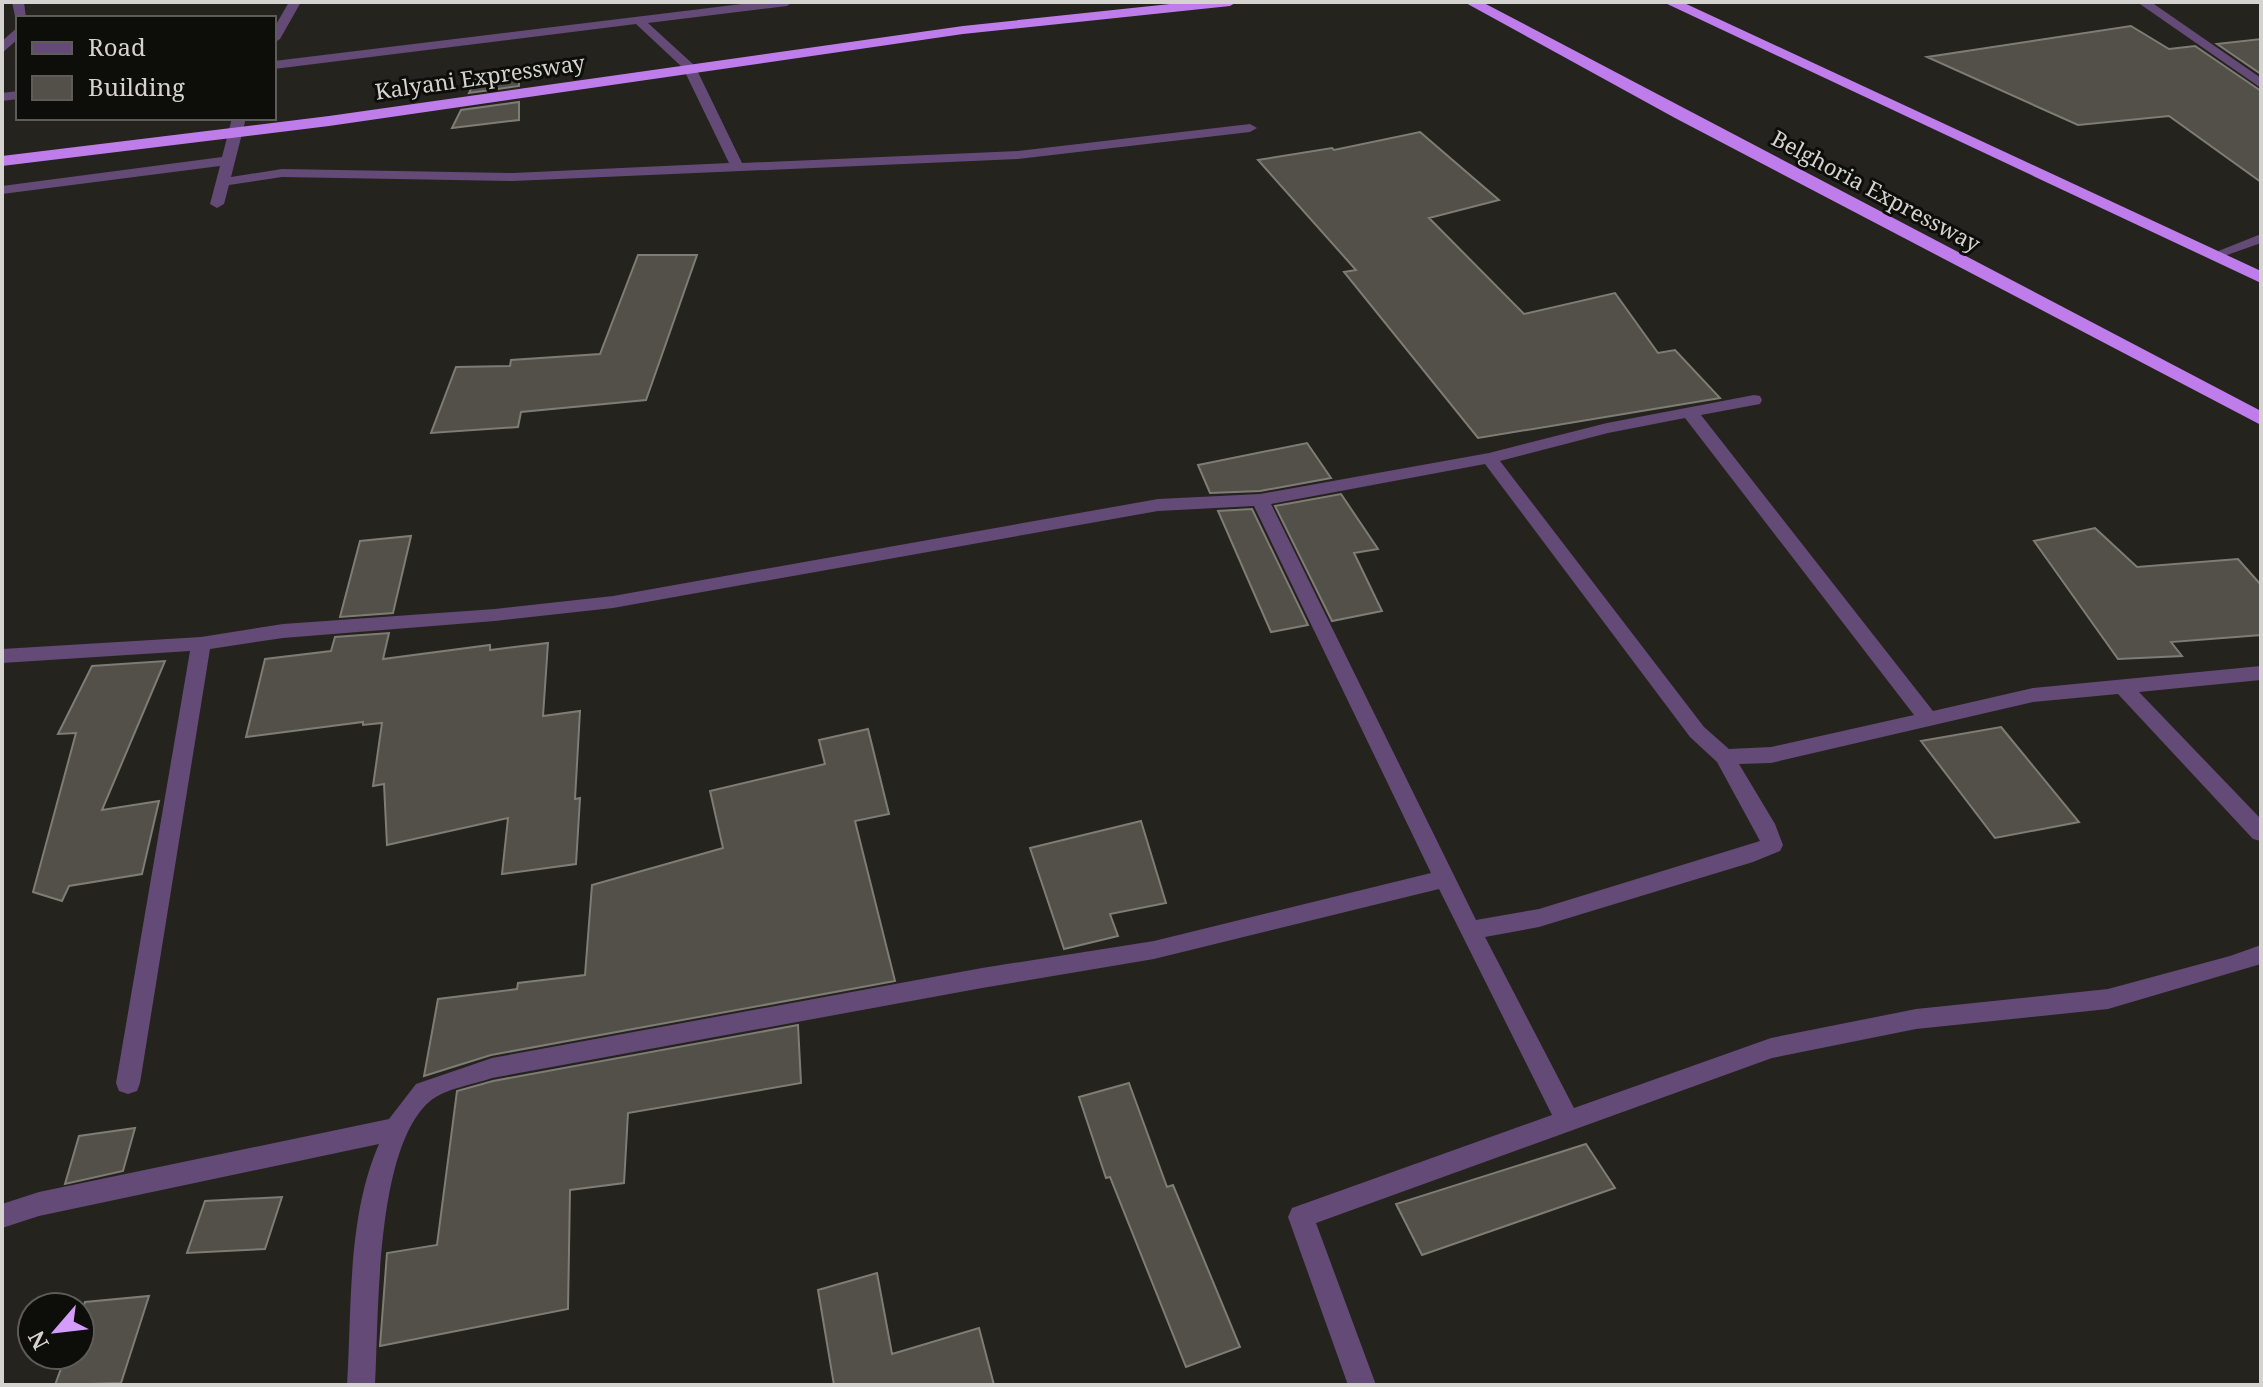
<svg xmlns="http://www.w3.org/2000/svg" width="2263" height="1387" viewBox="0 0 2263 1387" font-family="'Noto Serif',serif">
	<rect width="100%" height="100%" fill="#25231d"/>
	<path fill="#525049" stroke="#7e7c75" stroke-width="2" d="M2131 26 2169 49 2195 46 2261 91V182L2169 116 2078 125 1927 57Z
		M2261 39V74L2217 44Z
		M519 72V86L469 93 479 73Z
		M519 102V120L452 128 461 110Z
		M1420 132 1499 200 1429 218 1524 314 1615 293 1658 353 1675 350 1720 398 1478 438 1344 272 1356 270 1258 160 1332 148 1334 150Z
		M638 255H697L646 400 521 412 518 427 431 433 456 367 510 366 511 360 600 354Z
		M1307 443 1331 478 1260 491 1210 493 1198 465Z
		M1341 494 1378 549 1354 553 1382 611 1332 621 1275 506Z
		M1252 509 1308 625 1271 632 1218 511Z
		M2095 528 2137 567 2238 559 2261 585V635L2171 642 2182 656 2118 659 2034 541Z
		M411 536 393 613 340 617 360 541Z
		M389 633 383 659 490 645V650L548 643 543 716 580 711 575 799 580 798 576 864 502 874 508 818 387 845 384 784 373 786 382 723 363 725V722L246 737 265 659 331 651 335 637Z
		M165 661 102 810 159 801 142 874 69 886 62 901 33 892 76 733 58 734 92 666Z
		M2001 727 2079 822 1995 838 1921 741Z
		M868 729 889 814 855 821 895 981 491 1055 424 1076 438 999 517 989 518 983 585 975 592 885 723 848 710 791 825 764 819 740Z
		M1141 821 1166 903 1110 914 1118 936 1064 949 1030 848Z
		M798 1025 801 1083 628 1113 624 1183 570 1190 568 1309 380 1346 387 1253 437 1245 457 1091 493 1081Z
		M1129 1083 1167 1187 1173 1185 1240 1347 1186 1367 1110 1177 1106 1178 1079 1097Z
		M135 1128 123 1171 65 1184 79 1136Z
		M1586 1144 1615 1188 1422 1255 1396 1204Z
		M282 1197 265 1249 187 1253 205 1201Z
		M877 1273 892 1354 979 1328 994 1385H834L818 1290Z
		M149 1296 121 1383 55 1385 66 1355H80V1316L85 1302Z"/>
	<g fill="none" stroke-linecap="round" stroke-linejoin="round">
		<path fill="#644a77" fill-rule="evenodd" d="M12 2H24L26 18 16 21Z
			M289 2H301L280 39 274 43V28Z
			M758 2H793L787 6 648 23 695 66 742 163 1018 151 1250 124 1257 128 1250 132 1018 159 513 181 282 177 229 185 224 204 217 208 210 204 220 166 2 194V186L222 157 232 118H246L231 177 282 169 513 173 729 163 683 68 636 24 274 69V61Z
			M2137 2H2151L2261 78V88Z
			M18 27V39L2 53V41Z
			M18 91V99L2 101V93Z
			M2261 234V243L2213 260 2206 256Z
			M1754 395 1760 396 1762 400 1760 404 1701 415 1933 711 2033 688 2261 666V680L2139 692 2261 819V841L2253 839 2118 694 2033 702 1771 763 1739 764 1775 824 1783 845 1780 851 1753 862 1539 927 1485 937 1574 1108 1771 1038 1916 1009 2108 989 2230 956 2261 945V964L2108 1009 1916 1029 1772 1058 1316 1223 1376 1385H1348L1288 1217 1292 1208 1552 1115 1439 889 1154 959 982 988 492 1078C473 1085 445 1088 429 1102 375 1150 379 1315 375 1385H347C352 1307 347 1217 379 1144L39 1216 2 1228V1204L39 1192 389 1119 416 1084 492 1058 982 968 1154 941 1431 873 1254 506 1158 511 613 608 495 621 283 638 210 649 140 1083 137 1091 128 1094 119 1091 116 1083 190 651 2 663V649L201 637 283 624 495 609 613 596 1158 499 1260 494 1489 453 1607 423ZM1685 418 1914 715 1771 747 1729 749 1704 727 1500 461 1608 433ZM1485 464 1690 737 1717 762 1760 841 1539 909 1476 920 1271 504Z"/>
		<path fill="#bf7ceb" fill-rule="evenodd" d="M1189 2H1237L1230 6 963 34 329 126 2 166V156L329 116 963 26Z
			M1464 2H1482L2261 411V425L1675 118Z
			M1663 2H1682L2261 271V283Z"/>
	</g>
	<g text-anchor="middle" stroke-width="6" stroke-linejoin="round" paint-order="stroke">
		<g font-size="22" fill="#d4d3cf" stroke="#0d0d0a">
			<text transform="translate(480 77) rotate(-8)" y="8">Kalyani Expressway</text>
			<text transform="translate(1876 191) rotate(28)" y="8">Belghoria Expressway</text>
		</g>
	</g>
	<rect width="2263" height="1387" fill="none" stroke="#d4d3cf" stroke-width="8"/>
	<rect x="16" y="16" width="260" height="104" fill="#0d0d0a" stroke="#5d5c59" stroke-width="2"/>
	<rect x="32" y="42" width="40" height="12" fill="#644a77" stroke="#5d5c59" stroke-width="2"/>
	<text x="88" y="56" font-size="24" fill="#d4d3cf">Road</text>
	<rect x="32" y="76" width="40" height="24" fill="#525049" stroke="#5d5c59" stroke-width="2"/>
	<text x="88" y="96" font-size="24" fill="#d4d3cf">Building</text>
	<g transform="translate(56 1331) rotate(242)"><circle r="38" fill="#0d0d0a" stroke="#5d5c59" stroke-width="2"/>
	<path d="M0-6L14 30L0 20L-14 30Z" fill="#d49cfb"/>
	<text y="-12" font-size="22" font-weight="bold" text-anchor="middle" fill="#d4d3cf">N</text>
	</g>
</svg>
